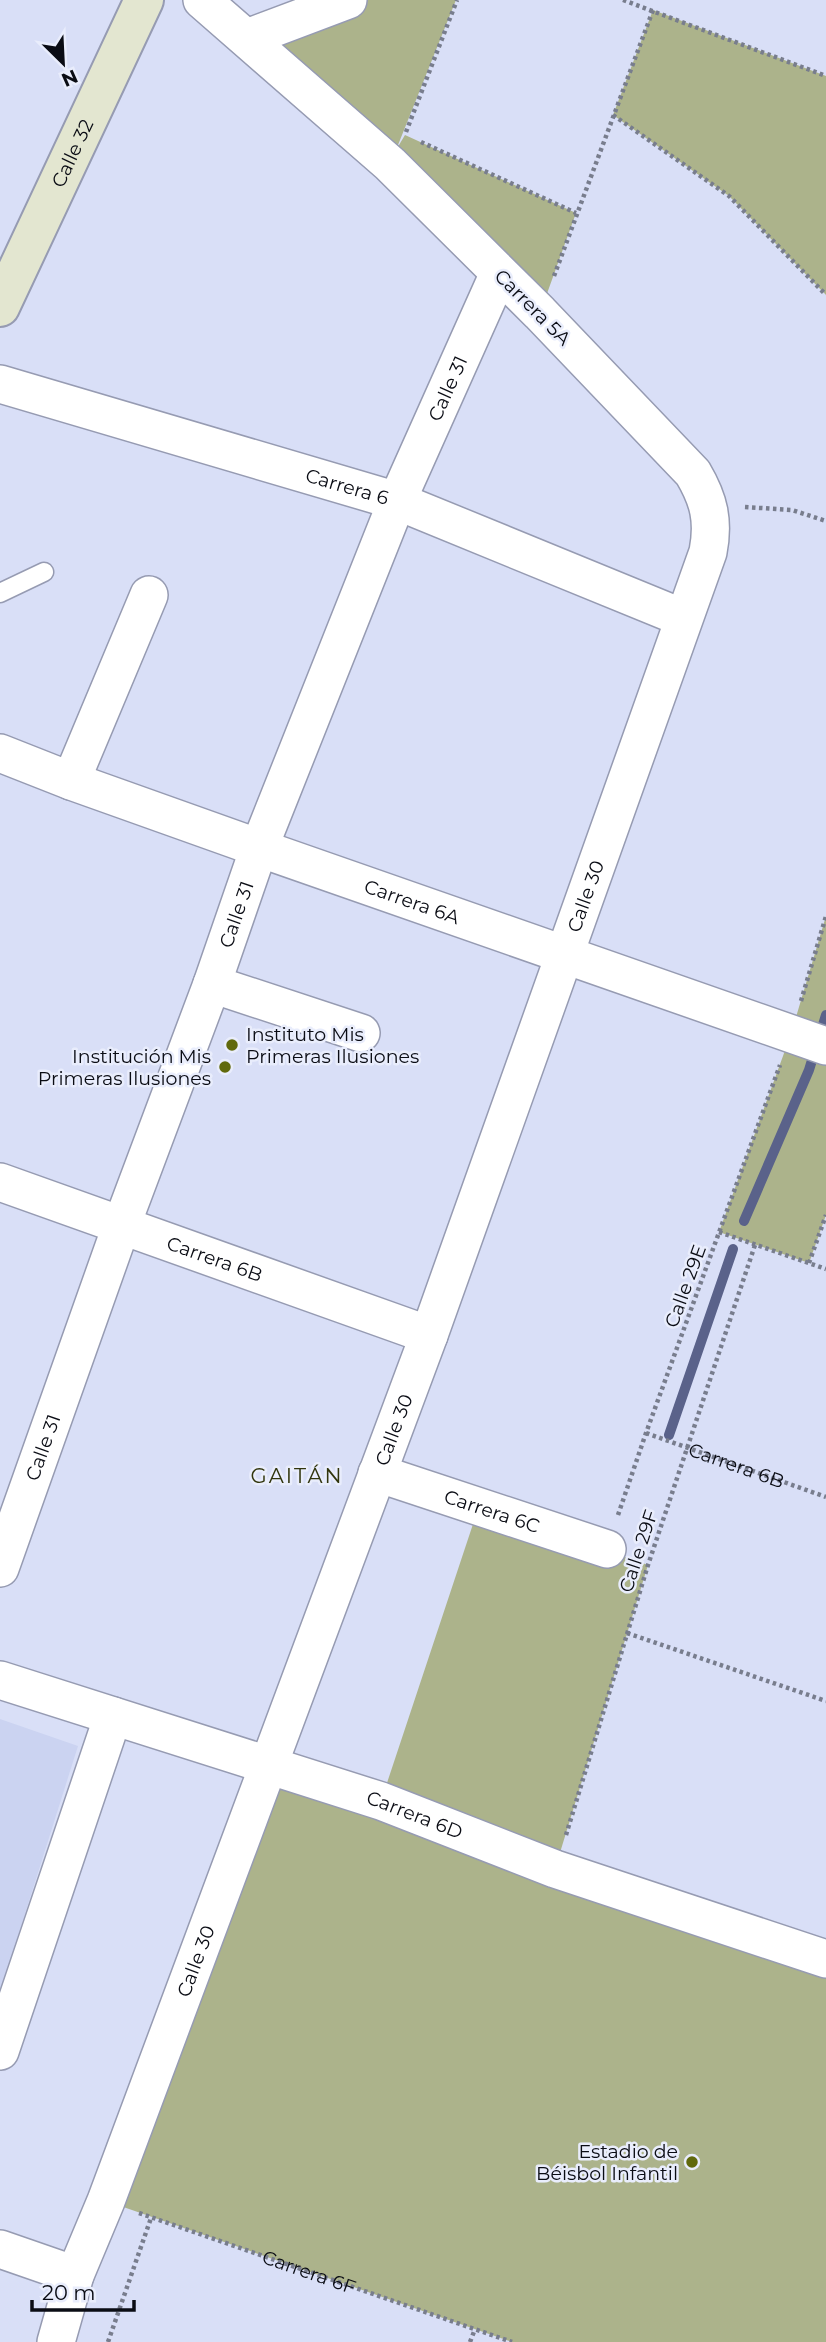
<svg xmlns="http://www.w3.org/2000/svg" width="826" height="2342" viewBox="0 0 826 2342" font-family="Montserrat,sans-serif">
	<rect width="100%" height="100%" fill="#d9dff7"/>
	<path fill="#cbd3f1" d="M0 1719 78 1746 0 1993Z"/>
	<path fill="#acb38b" d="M348 0H456L396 150 405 135 576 213 540 313 247 38Z
		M653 10 826 76V295L729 196 613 115Z
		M826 916V1215L809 1263 719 1232 791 1034Z
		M479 1506 648 1565 555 1869 826 1959V2342H512L106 2201 270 1765 381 1801Z"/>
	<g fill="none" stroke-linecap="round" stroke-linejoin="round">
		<path stroke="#5a628a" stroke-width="10" d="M744 1221 809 1070 826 1015
			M669 1435 733 1249"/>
		<g stroke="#969bb2" stroke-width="21">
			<path id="lane" d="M0 593 44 572"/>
		</g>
		<g stroke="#969bb2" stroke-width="40">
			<g id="street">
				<path d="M247 38 348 0"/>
				<path id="s3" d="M0 384 397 501 683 618"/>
				<path id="s4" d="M0 753 71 781 259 848 826 1046"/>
				<path d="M71 781 149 595"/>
				<path d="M212 984 361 1033"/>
				<path id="s5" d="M0 1182 429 1335"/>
				<path id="s6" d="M377 1473 607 1549"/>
				<path id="s7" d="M0 1568 122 1224 212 984 259 848 397 501 499 273"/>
				<path id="s8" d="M0 1680 381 1801 555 1869 826 1959"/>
				<path d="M0 2051 113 1716"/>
				<path d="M0 2249 75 2275"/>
				<path id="s9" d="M56 2342 75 2275 106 2201 429 1335 708 552C714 521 709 500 693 473L540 313 390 164 202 0"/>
			</g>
		</g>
		<g stroke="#969bb2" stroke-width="42">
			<g id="secondary">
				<path id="s10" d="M0 307 144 0"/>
			</g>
		</g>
		<g stroke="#787d8d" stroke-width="4.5" stroke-dasharray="3.5 3.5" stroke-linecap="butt">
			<path d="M623 0 826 76"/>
			<path d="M613 115 729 196 826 295"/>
			<path d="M406 132 457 0"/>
			<path d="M421 142 576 213"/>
			<path d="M554 276 653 10"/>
			<path d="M745 507 792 510 826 521"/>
			<path d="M801 1001 826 916"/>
			<path d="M719 1232 826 1269"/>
			<path d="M809 1263 826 1215"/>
			<path id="s1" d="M646 1433 826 1497"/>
			<path d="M618 1515 646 1433 780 1065"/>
			<path d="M627 1633 826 1701"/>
			<path d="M566 1835 648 1565 755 1245"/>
			<path id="s2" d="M139 2213 512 2342"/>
			<path d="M108 2342 151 2218"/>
			<path d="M470 2342 475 2329"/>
		</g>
		<use href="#lane" stroke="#fff" stroke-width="18"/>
		<use href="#street" stroke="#fff" stroke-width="37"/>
		<use href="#secondary" stroke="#e3e6d0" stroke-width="38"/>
	</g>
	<g fill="#60690c" stroke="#e9edfc" stroke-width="2.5">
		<circle cx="232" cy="1045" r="7"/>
		<circle cx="225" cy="1067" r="7"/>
		<circle cx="692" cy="2162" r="7"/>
	</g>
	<g text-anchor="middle" stroke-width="5" stroke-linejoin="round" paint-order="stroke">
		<g font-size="19" fill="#0a0c14" stroke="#e9edfc">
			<text dy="7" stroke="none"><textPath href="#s10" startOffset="170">Calle 32</textPath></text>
			<text transform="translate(533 307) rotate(45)" y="7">Carrera 5A</text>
			<text dy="7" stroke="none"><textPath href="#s7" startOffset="1262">Calle 31</textPath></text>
			<text dy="7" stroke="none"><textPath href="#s3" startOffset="362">Carrera 6</textPath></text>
			<text dy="7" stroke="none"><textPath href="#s9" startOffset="1540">Calle 30</textPath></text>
			<text dy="7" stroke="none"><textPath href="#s4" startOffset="438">Carrera 6A</textPath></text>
			<text dy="7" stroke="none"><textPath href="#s7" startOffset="695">Calle 31</textPath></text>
			<text dy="7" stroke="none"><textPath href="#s5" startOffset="228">Carrera 6B</textPath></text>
			<text transform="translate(685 1286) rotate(-70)" y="7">Calle 29E</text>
			<text dy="7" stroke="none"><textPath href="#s9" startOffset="973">Calle 30</textPath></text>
			<text dy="7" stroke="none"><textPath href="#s7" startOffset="128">Calle 31</textPath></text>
			<text dy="7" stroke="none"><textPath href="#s1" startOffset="96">Carrera 6B</textPath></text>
			<text dy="7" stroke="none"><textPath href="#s6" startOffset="121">Carrera 6C</textPath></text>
			<text transform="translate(638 1551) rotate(-72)" y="7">Calle 29F</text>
			<text dy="7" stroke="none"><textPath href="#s8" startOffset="436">Carrera 6D</textPath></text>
			<text dy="7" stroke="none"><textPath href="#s9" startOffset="406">Calle 30</textPath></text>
			<text dy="7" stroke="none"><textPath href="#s2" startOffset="180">Carrera 6F</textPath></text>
		</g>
		<g font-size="19" fill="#0a0c14" stroke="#e9edfc" text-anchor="end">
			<text x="246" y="1041" text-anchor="start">Instituto Mis<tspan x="246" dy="22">Primeras Ilusiones</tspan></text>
			<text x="211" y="1063">Institución Mis<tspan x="211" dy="22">Primeras Ilusiones</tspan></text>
			<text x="678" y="2158">Estadio de<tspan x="678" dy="22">Béisbol Infantil</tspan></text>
		</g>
		<g font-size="21" letter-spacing="2" fill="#31350d" stroke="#e9edfc">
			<text x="297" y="1483">GAITÁN</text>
		</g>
	</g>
	<g transform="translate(63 63) rotate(156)" stroke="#e9edfc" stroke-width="5" paint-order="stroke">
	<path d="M0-5L12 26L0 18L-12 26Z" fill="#0a0c14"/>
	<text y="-10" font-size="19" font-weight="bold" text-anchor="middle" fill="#0a0c14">N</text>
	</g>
	<path d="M32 2300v10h102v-10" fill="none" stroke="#0a0c14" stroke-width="3.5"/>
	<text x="42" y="2300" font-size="21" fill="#0a0c14" stroke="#e9edfc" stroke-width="5" paint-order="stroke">20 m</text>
</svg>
